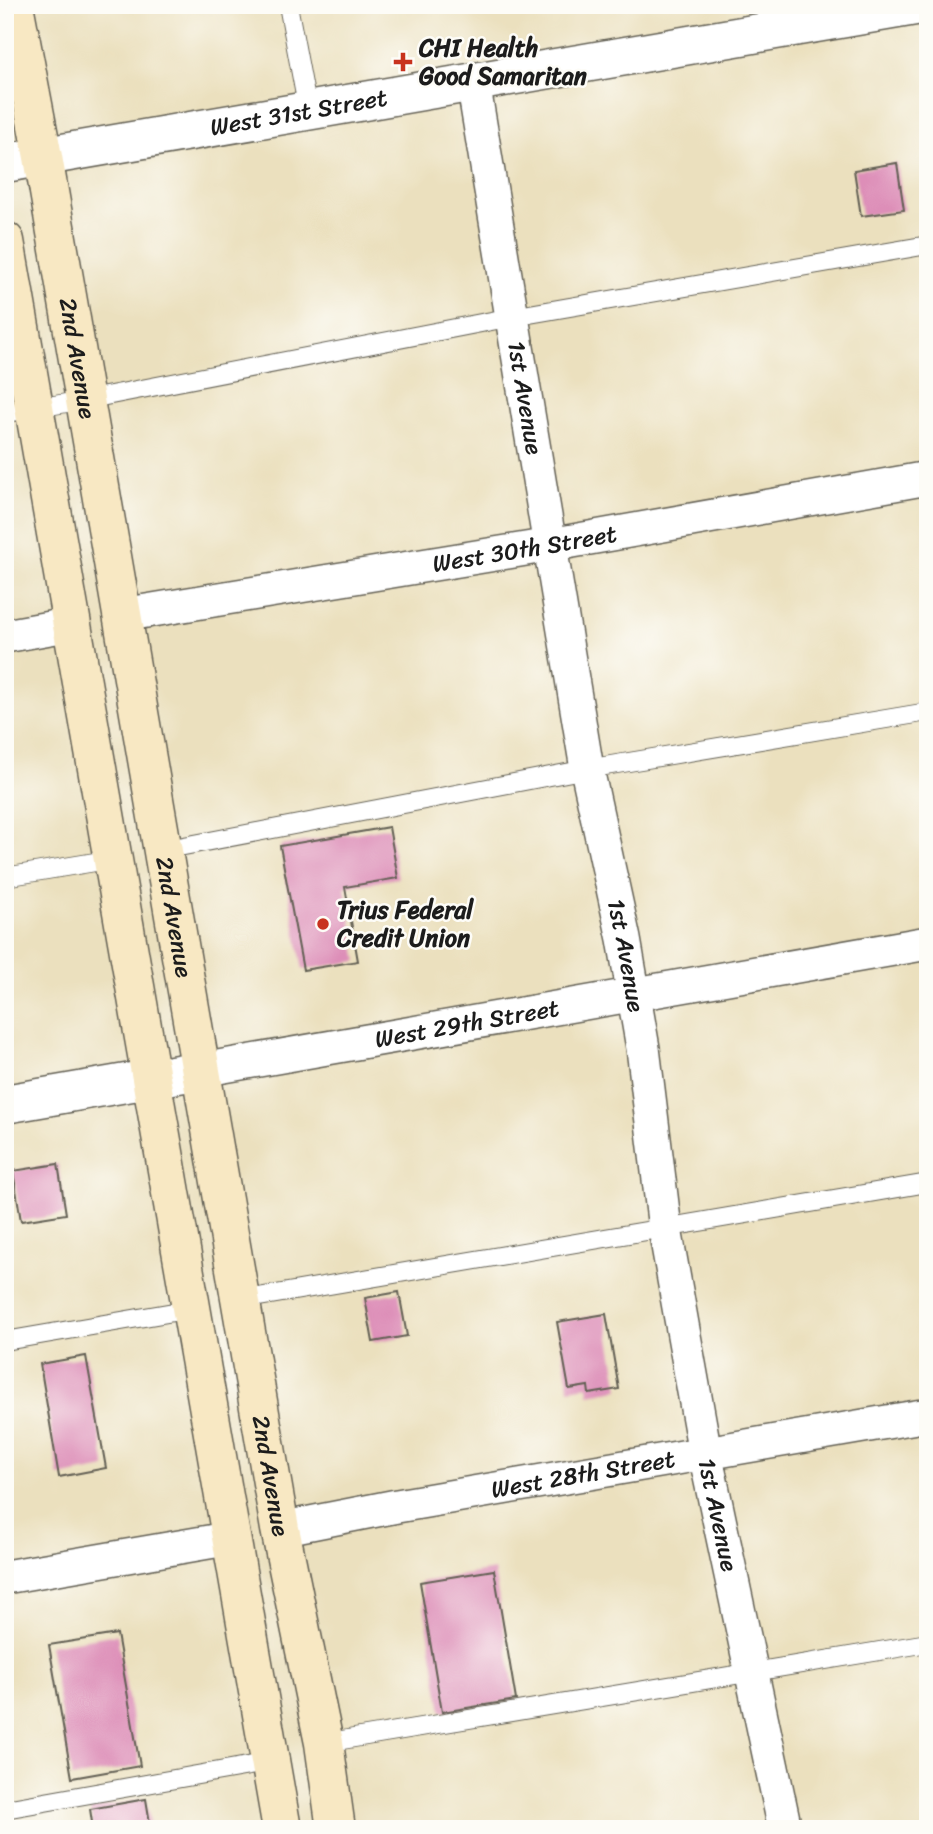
<svg xmlns="http://www.w3.org/2000/svg" width="933" height="1834" viewBox="0 0 933 1834" font-family="Sriracha,sans-serif">
	<rect width="100%" height="100%" fill="#fdfcf7"/>
	<filter id="ink" filterUnits="userSpaceOnUse"><feTurbulence type="fractalNoise" baseFrequency=".0143" numOctaves="2"/><feDisplacementMap in="SourceGraphic" scale="14" xChannelSelector="R" yChannelSelector="G"/><feConvolveMatrix kernelMatrix="1 2 1 2 8 2 1 2 1" color-interpolation-filters="sRGB"/></filter>
	<filter id="wash" filterUnits="userSpaceOnUse"><feTurbulence type="fractalNoise" baseFrequency=".00686" numOctaves="4" result="noise"/><feDisplacementMap in="SourceGraphic" scale="28" xChannelSelector="R" yChannelSelector="G"/><feGaussianBlur stdDeviation="1.57" result="paint"/><feColorMatrix in="noise" values="0 0 0 0 0 0 0 0 0 0 0 0 0 0 0 0 0 1.4 0 .05"/><feComposite in="paint" operator="in"/></filter>
	<g filter="url(#wash)">
		<rect width="100%" height="100%" fill="#ebe0be"/>
		<g id="blocks">
			<path fill="#dd8eb8" d="M897 163 904 210 861 216 854 170Z
				M389 827 398 878 345 887 358 961 303 970 280 846Z
				M58 1164 66 1214 21 1221 13 1171Z
				M399 1292 407 1336 373 1342 365 1298Z
				M606 1314 619 1389 589 1394 588 1386 569 1389 557 1322Z
				M86 1356 106 1468 59 1477 40 1364Z
				M494 1570 516 1700 442 1712 420 1582Z
				M117 1634 140 1766 72 1778 49 1645Z
				M146 1799 151 1829H93L90 1809Z"/>
		</g>
	</g>
	<g filter="url(#ink)">
		<use href="#blocks" fill-opacity="0" stroke="#646155" stroke-width="2"/>
		<g fill="none" stroke-linecap="round" stroke-linejoin="round">
			<g stroke="#646155" stroke-width="20">
				<path id="service" d="M288 5 308 111
					M5 413 85 400 512 317 928 245
					M163 850 587 769 928 712
					M5 877 113 859
					M241 1300 928 1183
					M5 1341 191 1309
					M324 1743 928 1643
					M5 1809 271 1762"/>
			</g>
			<g stroke="#646155" stroke-width="36">
				<g id="minor">
					<path id="s1" d="M473 82 587 769 624 939 643 1048 665 1229 705 1453 785 1829"/>
					<path id="s2" d="M122 615 550 545 928 478"/>
					<path d="M5 636 72 624"/>
					<path id="s3" d="M201 1070 928 943"/>
					<path id="s4" d="M280 1529 397 1506 928 1415"/>
					<path d="M5 1577 232 1538"/>
				</g>
			</g>
			<g stroke="#646155" stroke-width="41">
				<g id="tertiary">
					<path id="s5" d="M5 163 921 5"/>
					<path d="M5 1104 201 1070"/>
				</g>
			</g>
			<g stroke="#646155" stroke-width="41">
				<g id="secondary">
					<path id="s6" d="M14 5 43 157 280 1529 324 1743 336 1829"/>
					<path d="M5 241 282 1829"/>
				</g>
			</g>
			<use href="#service" stroke="#fff" stroke-width="18"/>
			<use href="#minor" stroke="#fff" stroke-width="33"/>
			<use href="#tertiary" stroke="#fff" stroke-width="38"/>
			<use href="#secondary" stroke="#f8e8c3" stroke-width="38"/>
		</g>
	</g>
	<g fill="#c8321e" stroke="#fdfcf7" stroke-width="2.5">
		<path d="M399.5 51.5h7v7h7v7h-7v7h-7v-7h-7v-7h7z"/>
		<circle cx="323" cy="924" r="7"/>
	</g>
	<g text-anchor="middle" stroke-width="5" stroke-linejoin="round" paint-order="stroke">
		<g font-size="24" font-weight="bold" fill="#1c1c1c" stroke="#fdfcf7" text-anchor="start">
			<text x="419" y="56">CHI Health<tspan x="419" dy="28">Good Samaritan</tspan></text>
			<text x="337" y="918">Trius Federal<tspan x="337" dy="28">Credit Union</tspan></text>
		</g>
		<g font-size="24" fill="#1c1c1c" stroke="#fdfcf7">
			<text dy="8" stroke="none"><textPath href="#s5" startOffset="298">West 31st Street</textPath></text>
			<text dy="8" stroke="none"><textPath href="#s6" startOffset="359">2nd Avenue</textPath></text>
			<text dy="8" stroke="none"><textPath href="#s1" startOffset="320">1st Avenue</textPath></text>
			<text dy="8" stroke="none"><textPath href="#s2" startOffset="408">West 30th Street</textPath></text>
			<text dy="8" stroke="none"><textPath href="#s6" startOffset="926">2nd Avenue</textPath></text>
			<text dy="8" stroke="none"><textPath href="#s1" startOffset="887">1st Avenue</textPath></text>
			<text dy="8" stroke="none"><textPath href="#s3" startOffset="270">West 29th Street</textPath></text>
			<text dy="8" stroke="none"><textPath href="#s4" startOffset="308">West 28th Street</textPath></text>
			<text dy="8" stroke="none"><textPath href="#s6" startOffset="1493">2nd Avenue</textPath></text>
			<text dy="8" stroke="none"><textPath href="#s1" startOffset="1454">1st Avenue</textPath></text>
		</g>
	</g>
	<rect width="933" height="1834" fill="none" stroke="#fdfcf7" stroke-width="28"/>
</svg>
